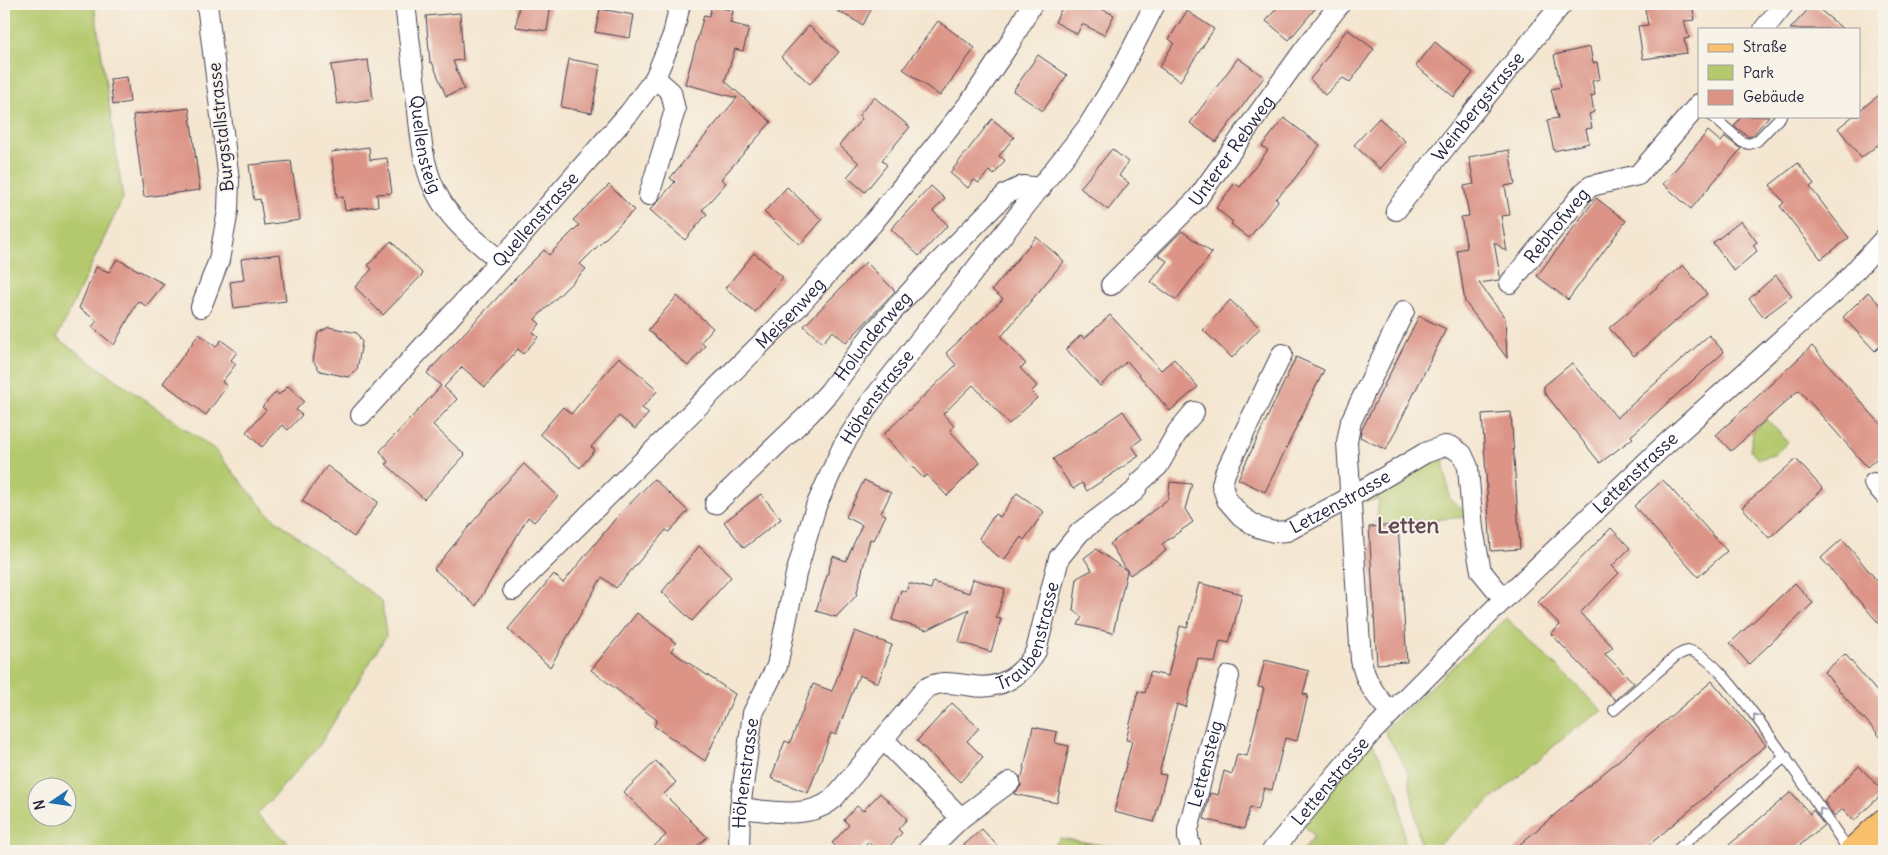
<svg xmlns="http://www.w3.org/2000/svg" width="1888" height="855" viewBox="0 0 1888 855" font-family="Delius,sans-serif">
	<rect width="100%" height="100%" fill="#f7f3e8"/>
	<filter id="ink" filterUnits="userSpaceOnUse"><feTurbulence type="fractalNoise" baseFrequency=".02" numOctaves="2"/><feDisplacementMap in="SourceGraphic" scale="10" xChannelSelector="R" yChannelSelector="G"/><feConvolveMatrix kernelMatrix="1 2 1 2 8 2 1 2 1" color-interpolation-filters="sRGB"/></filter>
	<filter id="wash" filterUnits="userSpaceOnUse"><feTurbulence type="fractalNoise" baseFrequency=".0096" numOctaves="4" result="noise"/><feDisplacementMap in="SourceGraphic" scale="20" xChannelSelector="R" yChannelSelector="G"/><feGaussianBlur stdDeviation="1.12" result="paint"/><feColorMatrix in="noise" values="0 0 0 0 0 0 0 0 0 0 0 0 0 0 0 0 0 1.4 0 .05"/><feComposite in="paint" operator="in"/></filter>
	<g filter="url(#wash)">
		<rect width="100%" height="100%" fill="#f4e6d0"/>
		<path fill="#b4c96d" stroke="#6b7654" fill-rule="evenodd" d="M4 4H94L123 198 57 338 214 449 268 514 382 601 386 636 319 746 257 815 298 851H4ZM38 788H68V818H38Z
			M1767 419 1788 442 1774 455 1758 459 1750 450 1753 432Z
			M1443 456 1448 457 1443 461 1450 500 1467 512V517L1376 524 1379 500 1364 501C1383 477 1415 468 1443 456Z
			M1506 618 1603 711 1573 730 1431 851H1421L1408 772 1384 730Z
			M1371 741 1398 791 1406 851H1302L1314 836 1301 823Z
			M1060 838 1137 851H1048Z"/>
		<g id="blocks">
			<path fill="#dc9487" d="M519 4H551L547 31 516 27Z
				M825 4H874L863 25Z
				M1064 4H1092L1114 15 1104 35 1082 24 1077 34 1055 22Z
				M1280 4H1319L1289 40 1266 21Z
				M1644 4H1692L1695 20 1684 21 1689 38 1684 39 1687 53 1643 59 1638 26 1648 25Z
				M1813 4 1843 29H1790Z
				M712 5 733 11 730 23 749 28 743 51 735 49 725 81 771 122 721 179 726 183 702 210 707 214 685 240 650 210 675 182 670 178 737 98 685 84 704 15 709 16Z
				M600 9 634 15 630 38 595 32Z
				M1187 11 1214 29 1180 81 1159 67 1174 43 1169 39Z
				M460 13 463 60 453 61 464 89 446 96 432 62 430 63 426 16Z
				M938 21 975 48 940 96 903 69Z
				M809 26 839 52 810 84 781 57Z
				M1347 29 1374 49 1350 82 1343 78 1325 95 1310 79 1317 71Z
				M1435 42 1473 73 1454 97 1416 66Z
				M1590 47 1593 63 1597 62 1600 79 1592 81 1595 95 1591 96 1594 112 1589 114 1592 128 1586 129 1589 143 1554 151 1547 120 1558 118 1551 89 1561 87 1554 55Z
				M1038 55 1067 75 1043 111 1013 91Z
				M1238 58 1264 77 1216 142 1190 123Z
				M569 59 600 65 592 113 561 107Z
				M368 60 373 99 337 104 331 65Z
				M127 77 130 102 113 105 110 79Z
				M1884 91V140L1861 158 1838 128 1853 116H1859V111Z
				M874 97 910 127 882 160 887 165 865 192 847 177 859 163 839 145 862 119 859 115Z
				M189 108 200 190 144 197 133 115Z
				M1742 116H1769L1753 135 1749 137 1734 126Z
				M1284 118 1320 145 1292 182 1276 199 1278 201 1249 238 1231 224 1233 222 1216 208 1235 183 1240 187 1261 159 1268 150 1262 146Z
				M1379 118 1405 141 1380 169 1354 145Z
				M992 119 1014 137 999 156 1005 160 994 175 989 171 979 183 974 180 968 188 950 173Z
				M1708 131 1721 142 1725 137 1741 149 1691 209 1663 184Z
				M369 147 370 160 387 158 392 193 377 194 378 206 345 210 343 197H337L331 152Z
				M1112 149 1128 162 1119 176 1129 183 1108 210 1080 188Z
				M1509 150 1515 184 1505 186 1510 215 1501 216 1507 252 1494 242 1500 276 1499 280 1479 283 1505 318 1507 358 1465 302 1457 250 1467 248 1461 217 1469 216 1464 186 1474 184 1469 157Z
				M291 161 300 220 264 225 260 199 254 200 249 165Z
				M1798 163 1814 184 1810 187 1849 238 1821 259 1780 206 1784 203 1770 185Z
				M609 185 634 210 580 264 586 269 535 319 540 324 533 332 538 337 523 354 518 349 485 387 462 367 444 387 457 399 433 425 465 455 424 499 386 464 388 462 380 451 441 386 427 373 511 283 544 250 549 255 579 225 573 220Z
				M931 186 945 199 933 211 948 225 919 256 891 229Z
				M787 187 822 220 800 245 764 212Z
				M1596 198 1626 221 1568 300 1537 276Z
				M1741 221 1757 242 1753 245 1757 251 1734 271 1713 243Z
				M1182 231 1212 253 1176 300 1151 282 1167 261 1158 255Z
				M1036 237 1064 261 1001 337 1026 364 1020 368 1037 386 1031 392 1037 398 1009 424 973 385 943 414 954 426 950 431 980 463 947 496 927 475 923 478 883 435 956 365 946 353 1003 299 992 290Z
				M391 241 423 274 383 315 355 287 372 269 368 265Z
				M754 253 783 277 755 312 725 288Z
				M280 254 286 301 234 308 230 282 244 280 241 259Z
				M117 259 164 284 146 306 138 301 114 345 92 327 97 321 79 308 96 267 109 272Z
				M866 262 895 291 846 343 833 331 822 343 804 326Z
				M1683 265 1707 294 1634 356 1609 328Z
				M1776 275 1792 296 1764 317 1749 299Z
				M1868 292 1884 309V342L1875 351 1843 317Z
				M677 296 713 328 701 342 705 346 688 366 648 330Z
				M1230 300 1260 328 1232 358 1203 330Z
				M1110 315 1161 370 1174 359 1198 387 1170 411 1127 361 1100 386 1066 349 1081 335 1084 339Z
				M1419 316 1446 329 1386 450 1360 437 1361 431Z
				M329 327 357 333 362 342 357 370 348 377 320 371 313 361 318 333Z
				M199 334 216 347 221 340 237 352 231 360 236 364 222 382 227 386 206 415 163 383Z
				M1709 335 1724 352 1631 436 1633 438 1600 463 1544 392V386L1572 363 1617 418Z
				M1812 346 1884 428V452L1867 467 1799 390 1731 451 1716 435Z
				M619 357 658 390 642 408 649 413 635 429 619 416 591 447 595 450 580 468 540 434 563 407 571 414Z
				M1296 357 1324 370 1265 492 1238 479Z
				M288 386 304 401 296 410 302 415 288 430 282 425 262 447 246 432 266 410 262 407 276 392 279 395Z
				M1123 411 1142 439 1132 446 1139 456 1087 491 1082 483 1073 489 1053 459Z
				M1511 412 1520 549 1491 551 1482 414Z
				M1796 459 1823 489 1769 538 1742 507Z
				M524 464 558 496 534 522 528 517 476 606 434 569 501 488Z
				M327 466 378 502 354 537 302 501Z
				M654 479 688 511 669 532 666 530 616 588 602 577 550 667 508 629 554 574 563 583 616 518Z
				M864 480 891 493 881 513 886 515 874 540 870 539 856 596 836 617 816 611 833 556 846 561 862 525 846 517Z
				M1663 480 1727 551 1698 577 1634 506Z
				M1170 482 1192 484 1185 509 1193 522 1162 544 1166 551 1130 575 1110 544 1168 499Z
				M1017 493 1044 512 1024 540 1021 537 1004 560 992 552 979 538 995 514 1000 517Z
				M761 494 781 519 744 548 724 522Z
				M1398 525 1407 662 1377 664 1369 527Z
				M1611 528 1630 548 1612 566 1619 573 1580 613 1613 647 1605 654 1634 683 1615 700 1551 634 1560 625 1538 602Z
				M1842 539 1884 589V629L1821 558Z
				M699 546 731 577 692 621 662 592Z
				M1096 549 1127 571 1113 633 1078 625 1082 617 1073 610 1077 578 1092 570 1084 558Z
				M973 579 1005 589 996 618 1001 619 991 652 959 642 969 609 927 630 892 620 901 590 906 592 909 583 931 589 933 582 969 593Z
				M1199 583 1242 594 1229 643 1220 641 1215 663 1198 658 1186 707 1177 704 1159 774 1166 775 1154 822 1114 812 1132 741 1126 740 1138 691 1145 693 1150 672 1168 676 1180 626 1187 628Z
				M1795 583 1813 603 1749 664 1730 643Z
				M637 613 676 643 671 651 735 694 705 761 654 726 657 720 591 670Z
				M855 631 892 645 878 683 859 675 836 735 831 733 808 793 771 778 785 741 790 743 813 684 832 691Z
				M1845 654 1884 700V741L1864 718 1863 719 1824 672Z
				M1265 660 1309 671 1303 694 1308 695 1297 741 1285 738 1272 790 1264 788 1258 810 1250 807 1244 829 1204 819 1210 793 1218 795 1224 771 1232 774 1237 754 1247 756 1264 688 1258 687Z
				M1712 681 1766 745 1642 851H1512Z
				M952 703 979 728 967 741 983 757 960 782 917 741Z
				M1033 727 1057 732 1055 743 1069 746 1057 803 1014 794 1021 786 1020 776 1022 777Z
				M656 761 676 782 664 794 707 837 692 851H649L666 835 624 792Z
				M1859 766 1884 792 1854 821 1843 809 1834 816 1824 801Z
				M1791 792 1810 814 1813 810 1824 825 1793 851H1722Z
				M880 793 907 819 898 829 902 833 885 851H878L868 842 858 851H841L832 843 849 825 844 820 857 806 863 811Z
				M982 829 1002 851H957Z"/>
		</g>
	</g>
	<g filter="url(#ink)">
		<use href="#blocks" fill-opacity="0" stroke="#423f51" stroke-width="1"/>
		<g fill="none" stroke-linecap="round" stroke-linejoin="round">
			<g stroke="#423f51" stroke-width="12">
				<path id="service" d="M1712 116 1742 142 1749 144 1757 141 1781 116
					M1875 250 1884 259
					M1614 710 1676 656C1682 653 1687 649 1694 652 1714 660 1737 692 1750 709 1785 755 1817 803 1849 851
					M1676 851 1786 756"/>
			</g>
			<g stroke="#423f51" stroke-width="22">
				<g id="minor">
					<path id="s1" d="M405 4C409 36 413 69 417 102 421 136 422 171 441 201 455 225 478 242 499 260"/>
					<path d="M1764 29 1784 4"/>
					<path d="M649 195 675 110 671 92 655 78"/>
					<path id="s2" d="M1396 210 1465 122 1562 4"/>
					<path id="s3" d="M1510 283 1584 192 1591 186 1638 175 1699 104"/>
					<path id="s4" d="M1111 285 1197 199 1304 50 1340 4"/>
					<path d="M201 307 219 260 228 211 229 180 207 4"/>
					<path id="s5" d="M1282 354 1225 473 1222 485 1227 500 1241 516 1257 527 1274 532 1287 531 1351 497 1425 453 1444 446 1452 447 1462 454 1468 467 1473 529 1481 571 1504 599"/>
					<path id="s6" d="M361 415 469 296 630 112 655 78 673 35 680 4"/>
					<path d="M1874 483 1884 494"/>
					<path id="s7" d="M715 504 809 414 829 392 872 334 922 279 1006 194 1023 186 1041 188"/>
					<path id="s8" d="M513 590 797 308 872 224 971 101 1010 43 1032 4"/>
					<path d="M1391 713C1376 696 1365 682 1361 660L1347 442 1351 421 1404 311"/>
					<path d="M883 739 961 818"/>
					<path id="s9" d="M740 808C770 811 808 820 833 799L925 689C941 679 955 684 973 686 1001 690 1023 675 1036 651L1059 558 1080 532 1135 491 1140 482 1158 466 1178 431 1194 412"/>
					<path id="s10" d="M739 851 740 808 753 713 777 666 796 574 816 506 843 446 870 403 1087 128 1117 79 1155 4"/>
					<path d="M927 851 961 818 1010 782"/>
					<path id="s11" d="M1192 851 1188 838V830L1229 676"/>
					<path id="s12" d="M1272 851 1371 733 1504 599 1658 451 1841 286 1884 239"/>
				</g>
			</g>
			<g stroke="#423f51" stroke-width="30">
				<path id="primary" d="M1854 851 1884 823"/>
			</g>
			<use href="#service" stroke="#fff" stroke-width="10"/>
			<use href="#minor" stroke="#fff" stroke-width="20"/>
			<use href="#primary" stroke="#f8bf6c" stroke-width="28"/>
		</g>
		<defs><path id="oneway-chevron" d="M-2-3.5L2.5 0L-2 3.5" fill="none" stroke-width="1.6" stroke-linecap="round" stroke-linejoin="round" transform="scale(1.25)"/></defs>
		<g stroke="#9c9ca7">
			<use href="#oneway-chevron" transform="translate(1756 717) rotate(-127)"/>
			<use href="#oneway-chevron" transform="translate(1822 811) rotate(-124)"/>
		</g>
	</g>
	<g text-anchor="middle" stroke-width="4" stroke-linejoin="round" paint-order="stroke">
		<g font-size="18" fill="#22223b" stroke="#f7f3e8">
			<text dy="6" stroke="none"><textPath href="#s2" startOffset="132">Weinbergstrasse</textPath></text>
			<text transform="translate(221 127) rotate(-96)" y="6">Burgstallstrasse</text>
			<text dy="6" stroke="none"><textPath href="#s1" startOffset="142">Quellensteig</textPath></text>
			<text dy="6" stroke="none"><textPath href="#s4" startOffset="181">Unterer Rebweg</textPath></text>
			<text dy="6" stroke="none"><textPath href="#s6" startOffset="262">Quellenstrasse</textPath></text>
			<text dy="6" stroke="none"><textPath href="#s3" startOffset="74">Rebhofweg</textPath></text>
			<text dy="6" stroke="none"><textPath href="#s8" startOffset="392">Meisenweg</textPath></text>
			<text dy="6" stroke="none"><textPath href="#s7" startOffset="231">Holunderweg</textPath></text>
			<text dy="6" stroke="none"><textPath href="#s10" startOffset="482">Höhenstrasse</textPath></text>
			<text dy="6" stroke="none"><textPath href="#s12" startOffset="525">Lettenstrasse</textPath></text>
			<text dy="6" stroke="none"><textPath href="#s5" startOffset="292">Letzenstrasse</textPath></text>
			<text dy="6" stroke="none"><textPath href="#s9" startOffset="375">Traubenstrasse</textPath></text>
			<text dy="6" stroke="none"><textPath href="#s11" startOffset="90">Lettensteig</textPath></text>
			<text dy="6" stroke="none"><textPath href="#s10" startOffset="78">Höhenstrasse</textPath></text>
			<text dy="6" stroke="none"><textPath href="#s12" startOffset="91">Lettenstrasse</textPath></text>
		</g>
		<g font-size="22" font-weight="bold" fill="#634a56" stroke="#f7f3e8">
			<text x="1408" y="533">Letten</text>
		</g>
	</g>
	<rect width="1888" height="855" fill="none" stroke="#f7f3e8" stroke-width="20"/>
	<rect x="1698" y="28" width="162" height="90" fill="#f7f3e8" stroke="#a29fa3"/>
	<rect x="1708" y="44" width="25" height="8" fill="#f8bf6c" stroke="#a29fa3"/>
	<text x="1743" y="52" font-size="15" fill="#22223b">Straße</text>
	<rect x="1708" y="65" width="25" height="15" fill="#b4c96d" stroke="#a29fa3"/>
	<text x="1743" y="78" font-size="15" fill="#22223b">Park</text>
	<rect x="1708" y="90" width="25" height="15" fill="#dc9487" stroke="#a29fa3"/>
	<text x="1743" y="102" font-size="15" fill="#22223b">Gebäude</text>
	<g transform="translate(52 802) rotate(257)"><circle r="24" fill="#f7f3e8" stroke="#a29fa3"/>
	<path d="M0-4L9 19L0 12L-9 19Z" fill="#1f6fb2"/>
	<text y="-8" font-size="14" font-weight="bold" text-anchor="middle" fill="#22223b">N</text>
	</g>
</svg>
